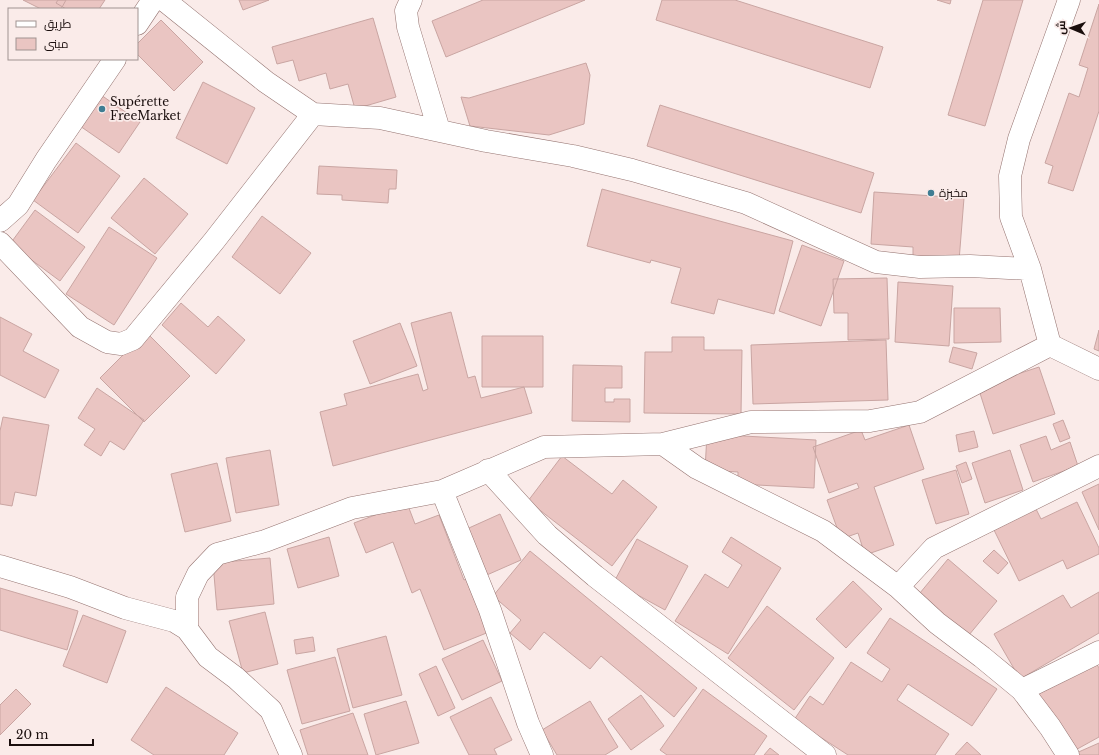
<svg xmlns="http://www.w3.org/2000/svg" width="1099" height="755" viewBox="0 0 1099 755" font-family="'Libre Baskerville',Cairo,serif">
	<rect width="100%" height="100%" fill="#faebe9"/>
	<path fill="#eac5c2" stroke="#c9a5a2" d="M23 0H66L61 9H41Z
		M58 0H105L99 9H66L56 3Z
		M239 0H269L243 10Z
		M483 0H585L446 57 432 21Z
		M662 0H735L883 47 870 88 656 20Z
		M937 0H951L950 4Z
		M983 0H1023L985 126 948 115Z
		M1099 4V111L1073 191 1048 183 1053 166 1045 163 1069 93 1079 97 1088 68 1079 65Z
		M373 18 396 97 355 109 348 84 330 89 326 73 299 81 293 60 277 64 272 47Z
		M161 20 203 62 174 91 137 54V44Z
		M586 63 590 75 584 124 549 135 470 126 461 97 469 98Z
		M203 82 255 108 227 164 176 138Z
		M101 95 140 122 119 153 80 126Z
		M660 105 874 173 861 213 647 146Z
		M76 143 120 176 78 233 33 200Z
		M319 166 397 170 396 189H389L388 203 342 200V195L317 194Z
		M144 178 188 214 155 254 111 218Z
		M602 189 793 241 774 314 718 299 714 314 671 303 681 268 651 260 650 263 587 246Z
		M874 192 964 198 959 261 913 257V247L871 244Z
		M35 210 85 247 60 281 10 244Z
		M262 216 311 253 280 294 232 257Z
		M109 227 157 258 114 325 66 294Z
		M802 245 844 261 821 326 779 311Z
		M887 278 889 339 848 340V313H834L833 279Z
		M898 282 953 286 949 346 895 342Z
		M181 303 208 327 218 316 245 340 216 374 162 325Z
		M954 308H1000L1001 342 954 343Z
		M451 312 468 378 475 376 481 398 524 387 532 413 333 466 320 412 347 405 344 394 418 374 423 391 428 389 411 323Z
		M0 317 32 334 23 351 59 370 45 398 0 375Z
		M400 323 417 366 370 384 353 341Z
		M1099 330V351L1094 349Z
		M146 332 190 376 144 422 100 378Z
		M482 336H543V387H482Z
		M672 337H704V350H742L741 414 644 413 645 352H672Z
		M886 340 888 400 753 404 751 345Z
		M953 347 977 353 972 369 949 362Z
		M573 365 622 366V388H605V402H614V399H630V422L572 421Z
		M1039 367 1055 414 993 434 978 387Z
		M97 388 144 420 124 450 110 441 101 456 84 445 95 429 78 418Z
		M3 417 49 425 36 496 15 492 12 506 0 504V431Z
		M1063 420 1070 438 1060 442 1053 424Z
		M909 425 924 469 874 487 894 545 865 555 858 533 841 539 827 500 859 488 857 483 829 493 813 447 861 430 865 440Z
		M974 431 978 447 959 452 956 435Z
		M707 434 816 440 814 488 738 484V472L705 470Z
		M1046 436 1051 450 1070 442 1078 466 1033 482 1020 445Z
		M270 450 279 505 236 513 226 458Z
		M1010 450 1023 490 985 503 972 463Z
		M562 456 612 494 623 480 657 507 612 566 528 501Z
		M966 462 972 479 962 483 956 466Z
		M217 463 231 521 185 532 171 474Z
		M956 470 969 514 936 524 922 480Z
		M1099 484V530L1082 492Z
		M1077 502 1099 548V554L1067 569 1063 560 1019 581 994 530 1034 505 1041 519Z
		M407 503 415 524 439 515 464 580 468 578 489 632 444 650 420 589 412 593 393 542 366 553 354 523Z
		M500 514 521 560 480 578 460 532Z
		M329 537 339 576 298 588 287 549Z
		M731 537 781 568 728 654 675 621 705 574 728 588 742 565 722 552Z
		M637 539 688 566 665 610 614 582Z
		M994 550 1008 563 998 574 983 561Z
		M530 551 697 688 674 717 601 656 590 669 544 632 530 650 510 633 521 620 493 596Z
		M270 558 274 604 217 610 213 563Z
		M948 559 997 601 964 641 915 599Z
		M853 581 882 609 846 648 816 619Z
		M0 588 78 611 67 650 0 630Z
		M1099 592V633L1020 679 994 634 1063 595 1071 608Z
		M767 606 834 658 794 710 728 658Z
		M265 612 278 664 243 673 229 621Z
		M83 615 126 631 107 683 63 666Z
		M890 618 997 689 972 726 908 684 897 700 949 734 935 755H848L794 720 810 696 823 705 851 662 882 682 890 669 867 653Z
		M386 636 402 695 353 708 337 649Z
		M313 637 315 651 296 654 294 640Z
		M483 640 502 681 462 700 442 659Z
		M335 657 350 711 302 724 287 670Z
		M1094 659 1099 668V737L1070 753 1036 691Z
		M436 666 455 708 438 716 419 674Z
		M166 687 238 733 224 755H154L131 740Z
		M16 689 31 704 0 735V705Z
		M703 689 767 736 754 755H667L660 750Z
		M641 695 664 726 631 750 608 719Z
		M491 697 512 740 494 749 497 755H469L450 717Z
		M406 701 419 743 376 755 364 714Z
		M590 701 618 747 605 755H557L542 730Z
		M353 713 368 755H308L300 730Z
		M967 742 981 755H955Z
		M1099 743V755H1075L1074 754Z
		M770 748 779 755H764Z"/>
	<g fill="none" stroke-linecap="round" stroke-linejoin="round">
		<g stroke="#957471" stroke-width="23">
			<path id="minor" d="M164 0 266 82 313 114 380 118 486 141 573 156 632 170 746 203 876 262 920 267 970 266 1030 269
				M411 0 406 11 408 27 439 130
				M137 24 153 0
				M0 221 18 205 46 160 115 59
				M0 243 80 327 107 342 121 344 133 339 214 241 313 114
				M1050 345 1030 269 1011 217 1010 176 1019 139 1069 0
				M663 444 697 468 823 531 898 587 937 623 982 657 1022 690 1050 727 1068 755
				M488 470 547 535 595 576 825 755
				M442 491 490 610 528 723 542 755
				M0 566 70 587 125 608 174 621 187 629 208 657 236 678 271 710 291 755
				M898 587 934 548 1099 466
				M187 629V597L198 574 217 554 265 541 352 508 442 491 544 447 663 444 751 422 870 421 920 412 1050 345 1099 369
				M1022 690 1099 652"/>
		</g>
		<use href="#minor" stroke="#fff" stroke-width="22"/>
	</g>
	<g fill="#3f7d93" stroke="#faebe9" stroke-width="1.5">
		<circle cx="102" cy="109" r="4"/>
		<circle cx="931" cy="193" r="4"/>
	</g>
	<g text-anchor="middle" stroke-width="3.5" stroke-linejoin="round" paint-order="stroke">
		<g font-size="12" fill="#1a0e0d" stroke="#faebe9" text-anchor="start">
			<text x="110" y="106">Supérette<tspan x="110" dy="14">FreeMarket</tspan></text>
			<text x="939" y="197">مخبزة</text>
		</g>
	</g>
	<rect x="8" y="8" width="130" height="52" fill="#faebe9" stroke="#a09391"/>
	<rect x="16" y="21" width="20" height="6" fill="#ffffff" stroke="#a09391"/>
	<text x="44" y="28" font-size="12" fill="#1a0e0d">طريق</text>
	<rect x="16" y="38" width="20" height="12" fill="#eac5c2" stroke="#a09391"/>
	<text x="44" y="48" font-size="12" fill="#1a0e0d">مبنى</text>
	<g transform="translate(1071 28) rotate(272)" stroke="#faebe9" stroke-width="3" paint-order="stroke">
	<path d="M0-3L7 15L0 10L-7 15Z" fill="#1a0e0d"/>
	<text y="-6" font-size="11" font-weight="bold" text-anchor="middle" fill="#1a0e0d">ش</text>
	</g>
	<path d="M10 739v6h83v-6" fill="none" stroke="#1a0e0d" stroke-width="2"/>
	<text x="16" y="739" font-size="12" fill="#1a0e0d" stroke="#faebe9" stroke-width="3" paint-order="stroke">20 m</text>
</svg>
